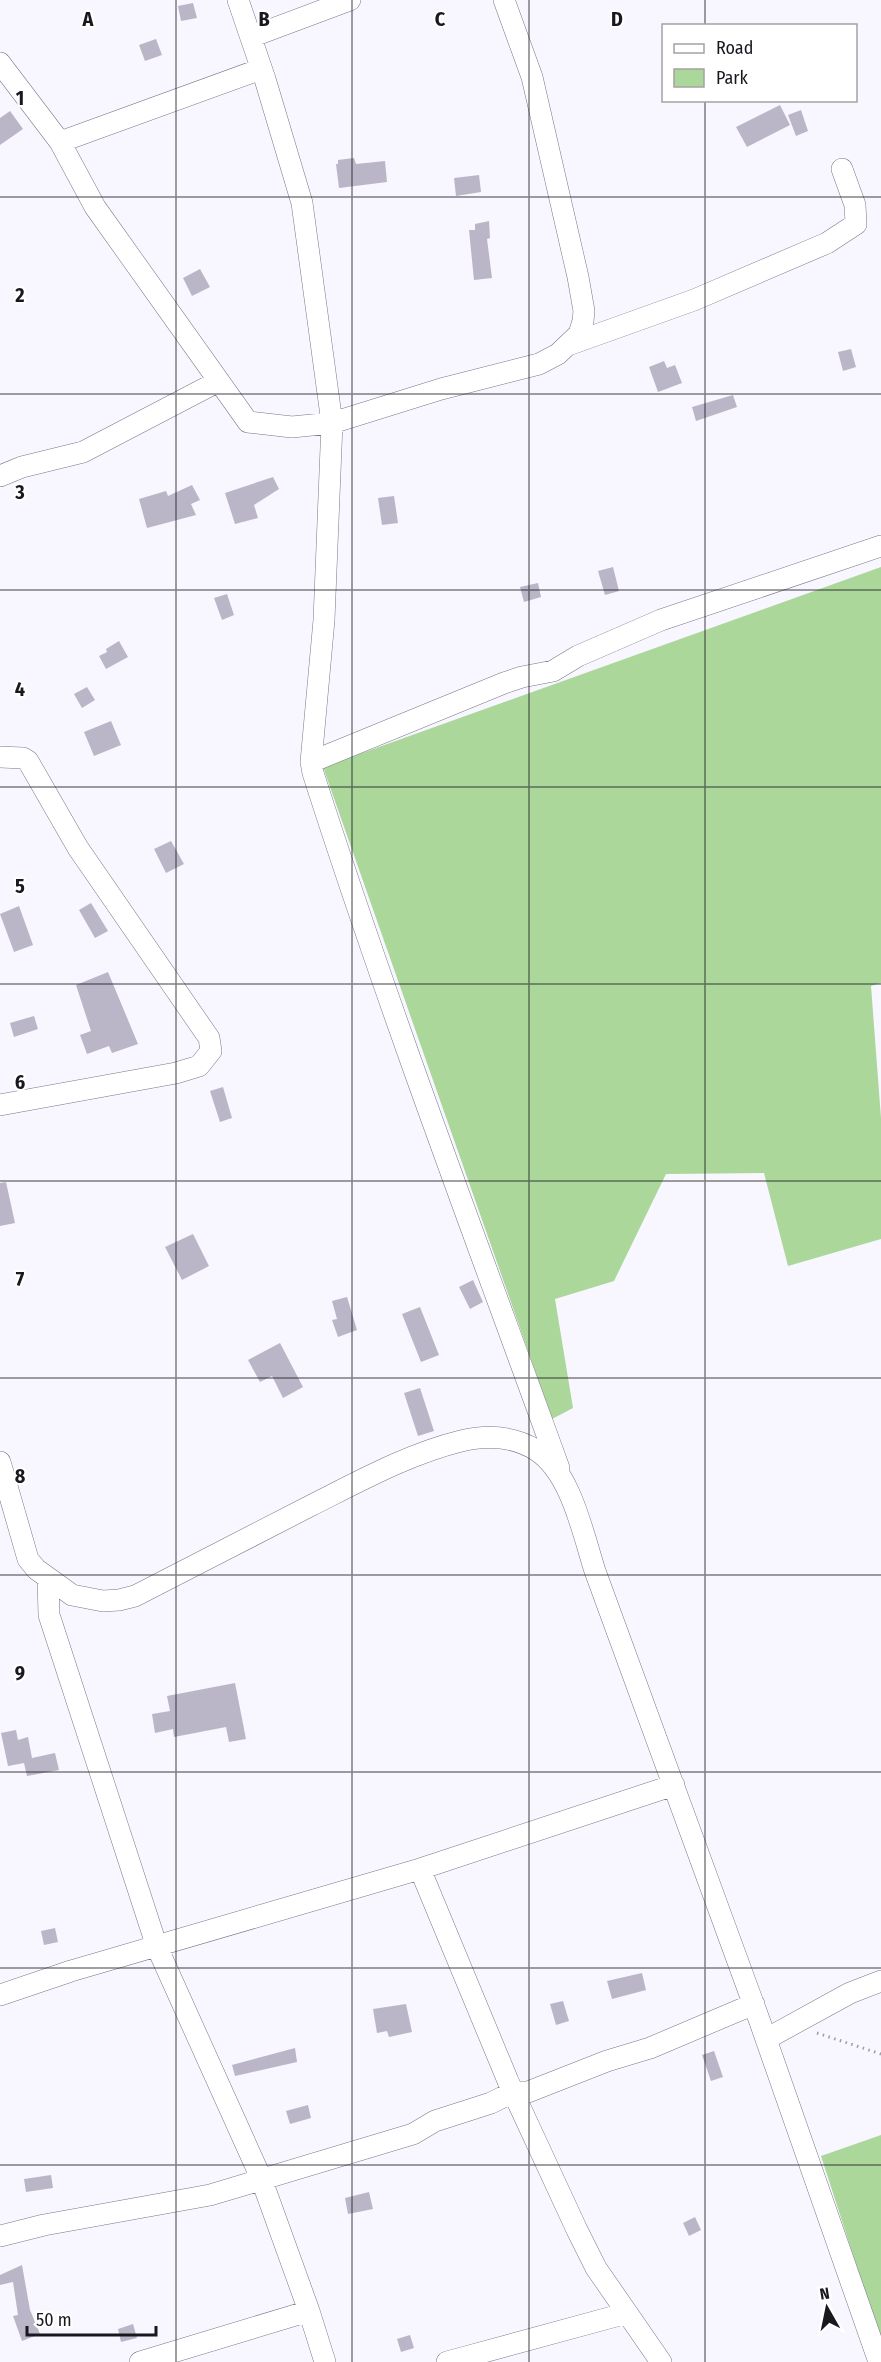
<svg xmlns="http://www.w3.org/2000/svg" width="881" height="2362" viewBox="0 0 881 2362" font-family="'Fira Sans Condensed',sans-serif">
	<rect width="100%" height="100%" fill="#f8f6fe"/>
	<path fill="#abd79a" d="M881 567V983L871 986 881 1118V1239L788 1266 764 1173 666 1174 614 1281 555 1299 573 1408 552 1419 323 767Z
		M881 2135V2341L821 2156Z"/>
	<path fill="#bab6c8" d="M193 3 197 18 181 21 178 6Z
		M156 39 162 55 145 61 139 45Z
		M780 105 790 125 747 147 736 127Z
		M801 110 808 131 796 136 788 115Z
		M10 111 23 129 0 145V118Z
		M354 158 356 164 385 161 387 182 339 188 336 164H338V160Z
		M479 175 481 192 456 196 454 178Z
		M489 221 490 238 487 239 492 278 474 280 469 230H475V224Z
		M200 269 210 287 192 296 183 278Z
		M851 349 856 367 843 371 838 352Z
		M664 361 667 368 675 365 682 383 658 392 649 367Z
		M733 395 737 407 696 421 692 407Z
		M273 477 279 489 254 505 258 518 235 524 225 493Z
		M192 485 200 500 191 504 196 515 147 528 139 499 166 491 168 496Z
		M394 496 398 523 382 525 378 498Z
		M613 567 619 591 605 595 598 571Z
		M538 583 541 597 524 602 520 587Z
		M227 594 234 615 222 620 214 598Z
		M119 641 128 657 106 669 99 656 107 652 106 649Z
		M87 687 95 700 82 708 74 694Z
		M111 721 121 745 94 756 84 732Z
		M171 841 184 864 166 873 154 849Z
		M91 903 108 931 95 938 79 910Z
		M19 906 33 945 14 952 0 914Z
		M108 972 138 1044 112 1053 109 1046 87 1054 80 1035 91 1031 76 985Z
		M34 1016 38 1029 14 1037 10 1023Z
		M223 1087 232 1118 220 1122 210 1091Z
		M6 1182 15 1223 0 1226V1183Z
		M193 1234 209 1266 182 1280 165 1247Z
		M473 1280 483 1302 470 1309 459 1287Z
		M347 1297 357 1330 338 1337 332 1320 337 1319 332 1301Z
		M420 1307 439 1355 421 1362 402 1314Z
		M280 1343 303 1387 283 1398 272 1376 260 1382 248 1360Z
		M420 1388 434 1431 418 1436 404 1393Z
		M235 1683 246 1739 229 1742 226 1727 174 1737 173 1729 155 1733 152 1714 170 1711 167 1696Z
		M16 1730 18 1740 28 1737 32 1758 55 1753 59 1770 27 1776 24 1763 8 1766 1 1733Z
		M55 1928 58 1942 44 1945 41 1931Z
		M642 1973 646 1990 612 1999 607 1981Z
		M563 2001 569 2021 556 2025 550 2004Z
		M406 2004 412 2032 389 2037 387 2031 377 2033 373 2009Z
		M295 2048 297 2062 235 2076 232 2065Z
		M714 2051 723 2077 711 2081 702 2055Z
		M308 2105 311 2118 290 2124 286 2111Z
		M51 2175 53 2188 26 2192 24 2179Z
		M369 2192 373 2209 348 2214 345 2198Z
		M695 2217 701 2230 689 2236 683 2223Z
		M22 2265 30 2310 40 2334 22 2341 13 2316 18 2315 13 2282 0 2285V2275Z
		M133 2324 137 2338 121 2342 118 2329Z
		M410 2335 414 2348 401 2352 397 2339Z"/>
	<g fill="none" stroke-linecap="round" stroke-linejoin="round">
		<g stroke="#7b7789" stroke-width="22">
			<path id="minor" d="M238 0 265 79 302 203 332 423 324 620 311 762 313 773C388 1007 475 1237 559 1468
				M251 37 350 0
				M0 63 60 142 95 207 248 422 292 427 332 423 441 389 539 364 558 354 579 334 583 321 584 311 578 277 532 77 504 0
				M60 142 261 69
				M571 344 694 300 827 243 856 224 855 205 842 169
				M0 476 22 467 83 452 219 381
				M0 757 23 758 28 761 78 848 209 1038 211 1051 199 1066 176 1073 0 1105
				M311 762 504 683 522 677 553 671 578 656 661 620 881 546
				M0 1462 28 1559 36 1569 72 1595 103 1601 119 1600 135 1596C193 1566 252 1536 310 1506 358 1482 408 1454 461 1441 486 1435 513 1436 536 1450 571 1472 583 1534 595 1571L760 2022 879 2362
				M48 1579 49 1615 157 1947 261 2178 309 2311 325 2362
				M420 1869 508 2081 577 2230 596 2268 661 2362
				M0 1995 71 1971 420 1869 674 1785
				M766 2039 850 1993 881 1981
				M0 2236 44 2225 210 2195 413 2134 435 2121 491 2103 513 2092H528L607 2061 650 2048 754 2004
				M140 2362 309 2311
				M447 2362 627 2313"/>
		</g>
		<path stroke="#9e9ca4" stroke-width="3" stroke-dasharray="1.5 4.5" stroke-linecap="butt" d="M817 2033 881 2054"/>
		<use href="#minor" stroke="#fff" stroke-width="21"/>
	</g>
	<path fill="none" stroke="#19181f" stroke-width="1.5" stroke-opacity="0.55" d="M176 0V2362M352 0V2362M529 0V2362M705 0V26M705 100V2362M0 197H881M0 394H881M0 590H881M0 787H881M0 984H881M0 1181H881M0 1378H881M0 1575H881M0 1772H881M0 1968H881M0 2165H881"/>
	<g font-size="20" text-anchor="middle" font-weight="bold" fill="#19181f" stroke="#fff" stroke-width="4.5" stroke-linejoin="round" paint-order="stroke">
		<text x="88" y="26">A</text>
		<text x="264" y="26">B</text>
		<text x="440" y="26">C</text>
		<text x="617" y="26">D</text>
		<text x="20" y="105">1</text>
		<text x="20" y="302">2</text>
		<text x="20" y="499">3</text>
		<text x="20" y="696">4</text>
		<text x="20" y="893">5</text>
		<text x="20" y="1089">6</text>
		<text x="20" y="1286">7</text>
		<text x="20" y="1483">8</text>
		<text x="20" y="1680">9</text>
	</g>
	<rect x="662" y="24" width="195" height="78" fill="#ffffff" stroke="#a3a3a5" stroke-width="1.5"/>
	<rect x="674" y="44" width="30" height="9" fill="#ffffff" stroke="#a3a3a5" stroke-width="1.5"/>
	<text x="716" y="54" font-size="18" fill="#19181f">Road</text>
	<rect x="674" y="69" width="30" height="18" fill="#abd79a" stroke="#a3a3a5" stroke-width="1.5"/>
	<text x="716" y="84" font-size="18" fill="#19181f">Park</text>
	<g transform="translate(827 2308) rotate(351)" stroke="#ffffff" stroke-width="4.5" paint-order="stroke">
	<path d="M0-4.5L10 22L0 15L-10 22Z" fill="#19181f"/>
	<text y="-9" font-size="16" font-weight="bold" text-anchor="middle" fill="#19181f">N</text>
	</g>
	<path d="M27 2326v9h129v-9" fill="none" stroke="#19181f" stroke-width="3"/>
	<text x="36" y="2326" font-size="18" fill="#19181f" stroke="#ffffff" stroke-width="4.5" paint-order="stroke">50 m</text>
</svg>
